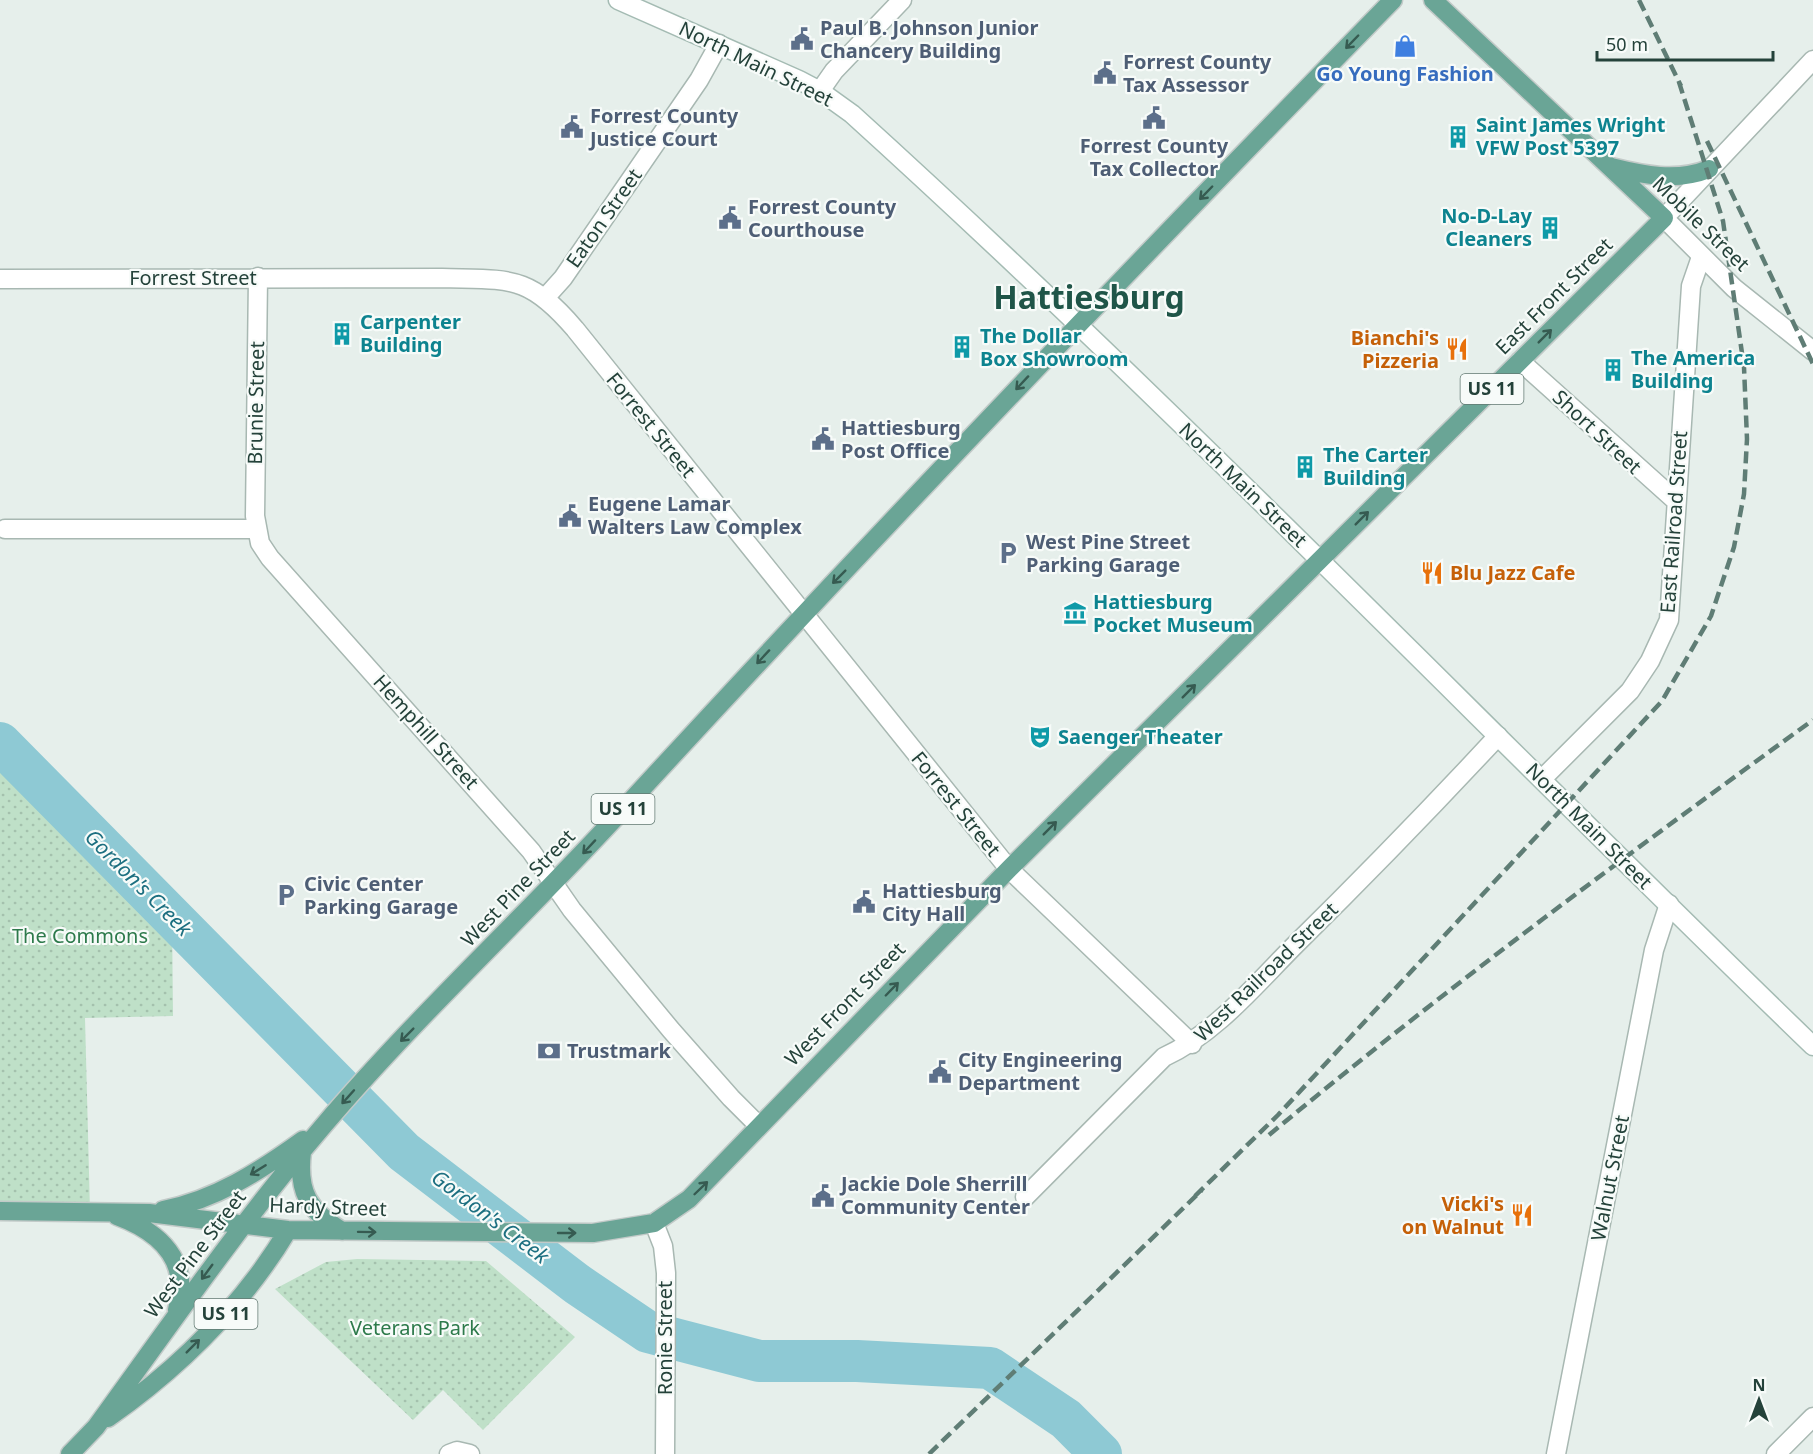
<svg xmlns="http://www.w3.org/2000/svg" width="1813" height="1454" viewBox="0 0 1813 1454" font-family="'Noto Sans',sans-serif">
	<defs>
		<pattern id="green-dots" width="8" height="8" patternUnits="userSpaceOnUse" patternTransform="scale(1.5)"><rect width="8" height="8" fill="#bfe0c8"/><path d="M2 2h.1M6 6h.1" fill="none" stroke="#a4c1ad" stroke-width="1.8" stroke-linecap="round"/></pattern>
	</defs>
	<rect width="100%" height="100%" fill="#e6efeb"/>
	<path fill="url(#green-dots)" d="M0 743 172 915 173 1016 85 1018 90 1211 0 1212Z
		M357 1259 486 1261 575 1337 483 1430 443 1390 413 1420 275 1289 326 1262Z"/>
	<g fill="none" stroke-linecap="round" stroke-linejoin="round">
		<path stroke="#8ec9d4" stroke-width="42" d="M0 743 404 1152 577 1284 648 1332 759 1361H857L990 1368 1066 1419 1101 1454"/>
		<g stroke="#a8b8b2" stroke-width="21">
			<path id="minor" d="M820 91 834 71 902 0
				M545 298 563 278 699 80 719 44
				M1520 361 1676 501
				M5 529H256
				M1542 779 1630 691 1650 661 1669 620 1691 286 1701 257
				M1025 1197 1164 1057C1216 1033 1255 985 1295 945 1364 877 1432 807 1498 736
				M449 1454 457 1451 470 1454"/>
		</g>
		<g stroke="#a8b8b2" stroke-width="21">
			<path id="tertiary" d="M1813 60 1664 218 1734 288 1813 351
				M258 277 255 516 260 543 270 558 531 851 572 910 671 1030 731 1098 759 1126
				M0 279 442 278C510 280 528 274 575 329L1009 869 1192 1044
				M654 1223 663 1246 666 1273 665 1454
				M1556 1454 1654 950 1669 904
				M1776 1454 1813 1417"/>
		</g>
		<g stroke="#a4bbb3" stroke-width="21">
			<path id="secondary" d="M618 0 799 80 820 91 852 114C1183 414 1492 736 1813 1046"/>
		</g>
		<g stroke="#c2cac8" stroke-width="21">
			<path id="primary" d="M1611 167C1643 175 1677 182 1709 169
				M302 1152C297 1192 309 1211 342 1231
				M163 1210C215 1200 260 1171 303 1140
				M0 1211 149 1213 288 1230 593 1233 654 1223 689 1199 1009 869 1664 218 1433 0
				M117 1216C160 1232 191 1261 177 1310
				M108 1418C179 1368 243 1305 288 1230
				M70 1454 96 1427C170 1325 242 1221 324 1125 416 1017 521 920 617 816 871 539 1131 268 1393 0"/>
		</g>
		<use href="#minor" stroke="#fff" stroke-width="18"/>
		<use href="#tertiary" stroke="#fff" stroke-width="18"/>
		<use href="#secondary" stroke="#fff" stroke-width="18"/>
		<use href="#primary" stroke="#6aa596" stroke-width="18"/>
		<path stroke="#5f7d75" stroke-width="4.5" stroke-dasharray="12 6" stroke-linecap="butt" d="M1639 0 1681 86
			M1707 141 1813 364
			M1269 1135C1445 989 1628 854 1813 720
			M1195 1196 1278 1115 1662 701 1711 616 1734 547 1744 494 1747 439 1744 367 1723 221 1678 79
			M929 1454 1202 1190"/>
	</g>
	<defs><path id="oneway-shaft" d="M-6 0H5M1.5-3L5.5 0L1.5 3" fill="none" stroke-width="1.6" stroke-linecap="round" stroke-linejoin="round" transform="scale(1.5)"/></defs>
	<g stroke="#365b51">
		<use href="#oneway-shaft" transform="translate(1352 42) rotate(134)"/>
		<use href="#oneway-shaft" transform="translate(1206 193) rotate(134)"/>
		<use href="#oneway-shaft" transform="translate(1545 336) rotate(-45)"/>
		<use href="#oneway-shaft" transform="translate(1022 383) rotate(133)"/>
		<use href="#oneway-shaft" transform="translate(1362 518) rotate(-45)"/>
		<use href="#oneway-shaft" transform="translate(839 577) rotate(135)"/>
		<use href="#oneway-shaft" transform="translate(763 657) rotate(133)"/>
		<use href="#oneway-shaft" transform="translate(1189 691) rotate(-45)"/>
		<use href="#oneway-shaft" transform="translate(1050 828) rotate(-45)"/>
		<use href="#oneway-shaft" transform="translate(589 847) rotate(133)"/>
		<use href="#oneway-shaft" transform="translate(892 989) rotate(-46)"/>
		<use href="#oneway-shaft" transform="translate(407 1035) rotate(135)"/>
		<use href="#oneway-shaft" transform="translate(348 1097) rotate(132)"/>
		<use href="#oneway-shaft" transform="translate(258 1170) rotate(148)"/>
		<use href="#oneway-shaft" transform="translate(701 1188) rotate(-44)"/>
		<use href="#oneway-shaft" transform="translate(367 1232) rotate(1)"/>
		<use href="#oneway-shaft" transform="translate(567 1233)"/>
		<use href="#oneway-shaft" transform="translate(207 1272) rotate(126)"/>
		<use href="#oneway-shaft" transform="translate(193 1346) rotate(-45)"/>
	</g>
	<defs>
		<g id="civic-bare" transform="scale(1.8)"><path d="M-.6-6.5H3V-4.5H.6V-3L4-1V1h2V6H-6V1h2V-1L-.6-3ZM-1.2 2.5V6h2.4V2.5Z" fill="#5c6f8a" stroke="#f7fbf9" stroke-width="2.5" paint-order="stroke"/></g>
		<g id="shop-bare" transform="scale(1.8)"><path d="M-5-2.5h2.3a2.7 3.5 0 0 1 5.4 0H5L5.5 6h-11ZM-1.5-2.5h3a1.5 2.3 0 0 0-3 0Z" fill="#3f7fe0" stroke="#f7fbf9" stroke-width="2.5" paint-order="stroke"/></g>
		<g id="building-bare" transform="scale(1.8)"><path d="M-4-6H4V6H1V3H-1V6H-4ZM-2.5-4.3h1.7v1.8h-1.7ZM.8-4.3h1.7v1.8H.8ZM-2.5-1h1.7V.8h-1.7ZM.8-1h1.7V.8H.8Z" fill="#0f9aa8" stroke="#f7fbf9" stroke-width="2.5" paint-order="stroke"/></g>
		<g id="restaurant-bare" transform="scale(1.8)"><path d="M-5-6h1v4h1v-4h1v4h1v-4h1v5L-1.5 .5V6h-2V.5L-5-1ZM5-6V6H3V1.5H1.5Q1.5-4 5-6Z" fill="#e8710a" stroke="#f7fbf9" stroke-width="2.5" paint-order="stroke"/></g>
		<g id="parking-bare" transform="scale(1.8)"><path d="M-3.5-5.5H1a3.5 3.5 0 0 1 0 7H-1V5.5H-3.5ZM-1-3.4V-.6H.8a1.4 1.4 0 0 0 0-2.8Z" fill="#5c6f8a" stroke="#f7fbf9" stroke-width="2.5" paint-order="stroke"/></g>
		<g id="museum-bare" transform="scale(1.8)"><path d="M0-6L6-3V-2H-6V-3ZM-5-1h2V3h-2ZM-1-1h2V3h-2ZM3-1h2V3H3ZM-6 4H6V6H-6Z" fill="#0f9aa8" stroke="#f7fbf9" stroke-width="2.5" paint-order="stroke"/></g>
		<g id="theatre-bare" transform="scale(1.8)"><path d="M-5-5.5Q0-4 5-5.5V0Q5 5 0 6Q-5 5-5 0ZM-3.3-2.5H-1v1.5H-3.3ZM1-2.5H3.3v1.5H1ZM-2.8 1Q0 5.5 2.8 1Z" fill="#0f9aa8" stroke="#f7fbf9" stroke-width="2.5" paint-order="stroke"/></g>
		<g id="bank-bare" transform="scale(1.8)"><path d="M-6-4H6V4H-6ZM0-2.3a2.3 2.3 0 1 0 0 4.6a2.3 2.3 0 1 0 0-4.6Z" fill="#5c6f8a" stroke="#f7fbf9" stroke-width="2.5" paint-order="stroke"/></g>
	</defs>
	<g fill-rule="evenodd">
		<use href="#civic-bare" x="802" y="39"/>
		<use href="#shop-bare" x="1405" y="46"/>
		<use href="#civic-bare" x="1105" y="73"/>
		<use href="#civic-bare" x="1154" y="118"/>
		<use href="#civic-bare" x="572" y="127"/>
		<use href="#building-bare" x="1458" y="137"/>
		<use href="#civic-bare" x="730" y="218"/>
		<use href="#building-bare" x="1550" y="228"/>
		<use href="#building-bare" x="342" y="334"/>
		<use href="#building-bare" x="962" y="347"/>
		<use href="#restaurant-bare" x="1457" y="349"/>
		<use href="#building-bare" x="1613" y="370"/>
		<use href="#civic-bare" x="823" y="439"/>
		<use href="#building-bare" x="1305" y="467"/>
		<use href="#civic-bare" x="570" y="516"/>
		<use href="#parking-bare" x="1008" y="553"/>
		<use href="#restaurant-bare" x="1432" y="573"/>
		<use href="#museum-bare" x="1075" y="613"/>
		<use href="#theatre-bare" x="1040" y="737"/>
		<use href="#parking-bare" x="286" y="895"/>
		<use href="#civic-bare" x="864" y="902"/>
		<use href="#bank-bare" x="549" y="1051"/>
		<use href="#civic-bare" x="940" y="1072"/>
		<use href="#civic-bare" x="823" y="1196"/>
		<use href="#restaurant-bare" x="1522" y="1215"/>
	</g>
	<g text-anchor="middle" stroke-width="4.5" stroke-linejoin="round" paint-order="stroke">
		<g fill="#f7fbf9" stroke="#637a73" stroke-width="1.5">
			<rect x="1460.5" y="374" width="63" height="30" rx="4.5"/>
			<rect x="591.5" y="794" width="63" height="30" rx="4.5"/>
			<rect x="194.5" y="1299" width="63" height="30" rx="4.5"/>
		</g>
		<g font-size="18" font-weight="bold" fill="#24423a">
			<text x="1492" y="395">US 11</text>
			<text x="623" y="815">US 11</text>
			<text x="226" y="1320">US 11</text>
		</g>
		<g font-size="20" font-weight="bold" fill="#4e5e75" stroke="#f7fbf9" text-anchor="start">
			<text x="820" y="35">Paul B. Johnson Junior<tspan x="820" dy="23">Chancery Building</tspan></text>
			<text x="1123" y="69">Forrest County<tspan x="1123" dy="23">Tax Assessor</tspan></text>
			<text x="590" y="123">Forrest County<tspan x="590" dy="23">Justice Court</tspan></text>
			<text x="1154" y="153" text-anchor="middle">Forrest County<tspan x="1154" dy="23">Tax Collector</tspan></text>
			<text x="748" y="214">Forrest County<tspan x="748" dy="23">Courthouse</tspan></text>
			<text x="841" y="435">Hattiesburg<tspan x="841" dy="23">Post Office</tspan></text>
			<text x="588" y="511">Eugene Lamar<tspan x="588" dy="23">Walters Law Complex</tspan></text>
			<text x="1026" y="549">West Pine Street<tspan x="1026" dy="23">Parking Garage</tspan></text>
			<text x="304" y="891">Civic Center<tspan x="304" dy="23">Parking Garage</tspan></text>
			<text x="882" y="898">Hattiesburg<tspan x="882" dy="23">City Hall</tspan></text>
			<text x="567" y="1058">Trustmark</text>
			<text x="958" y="1067">City Engineering<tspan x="958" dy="23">Department</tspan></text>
			<text x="841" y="1191">Jackie Dole Sherrill<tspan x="841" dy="23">Community Center</tspan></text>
		</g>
		<g font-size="20" fill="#24423a" stroke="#f7fbf9">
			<text transform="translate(756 64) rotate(26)" y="7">North Main Street</text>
			<text transform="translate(604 218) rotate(-55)" y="7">Eaton Street</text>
			<text transform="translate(1701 224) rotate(44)" y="7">Mobile Street</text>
			<text x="193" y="285">Forrest Street</text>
			<text transform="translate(1554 296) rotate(-45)" y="7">East Front Street</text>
			<text transform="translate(256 403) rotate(-89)" y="7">Brunie Street</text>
			<text transform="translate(651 425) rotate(51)" y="7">Forrest Street</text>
			<text transform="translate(1597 432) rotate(43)" y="7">Short Street</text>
			<text transform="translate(1243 485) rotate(44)" y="7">North Main Street</text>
			<text transform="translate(1674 522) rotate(-86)" y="7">East Railroad Street</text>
			<text transform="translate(426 732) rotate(48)" y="7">Hemphill Street</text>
			<text transform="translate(956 804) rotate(51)" y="7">Forrest Street</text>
			<text transform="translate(1589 826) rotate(45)" y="7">North Main Street</text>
			<text transform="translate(518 888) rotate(-46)" y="7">West Pine Street</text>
			<text transform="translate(1266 972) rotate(-44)" y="7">West Railroad Street</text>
			<text transform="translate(845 1004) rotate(-46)" y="7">West Front Street</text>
			<text transform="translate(1610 1178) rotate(-79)" y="7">Walnut Street</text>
			<text transform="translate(328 1207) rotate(2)" y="7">Hardy Street</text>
			<text transform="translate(195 1254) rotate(-53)" y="7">West Pine Street</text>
			<text transform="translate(665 1338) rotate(-90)" y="7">Ronie Street</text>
		</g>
		<g font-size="20" font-weight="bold" fill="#366cbe" stroke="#f7fbf9">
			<text x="1405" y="81">Go Young Fashion</text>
		</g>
		<g font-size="20" font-weight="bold" fill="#0d838f" stroke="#f7fbf9" text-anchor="start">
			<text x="1476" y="132">Saint James Wright<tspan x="1476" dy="23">VFW Post 5397</tspan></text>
			<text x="1532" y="223" text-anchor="end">No-D-Lay<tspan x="1532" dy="23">Cleaners</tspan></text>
			<text x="360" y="329">Carpenter<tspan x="360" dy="23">Building</tspan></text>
			<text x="980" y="343">The Dollar<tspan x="980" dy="23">Box Showroom</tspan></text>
			<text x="1631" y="365">The America<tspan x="1631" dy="23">Building</tspan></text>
			<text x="1323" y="462">The Carter<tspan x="1323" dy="23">Building</tspan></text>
			<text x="1093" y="609">Hattiesburg<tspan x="1093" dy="23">Pocket Museum</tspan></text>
			<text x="1058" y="744">Saenger Theater</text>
		</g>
		<g font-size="20" font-weight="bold" fill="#c56008" stroke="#f7fbf9" text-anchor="end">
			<text x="1439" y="345">Bianchi's<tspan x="1439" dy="23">Pizzeria</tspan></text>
			<text x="1450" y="580" text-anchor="start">Blu Jazz Cafe</text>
			<text x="1504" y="1211">Vicki's<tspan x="1504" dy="23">on Walnut</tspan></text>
		</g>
		<g font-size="20" fill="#2d7a4b" stroke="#f7fbf9">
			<text x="80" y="943">The Commons</text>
			<text x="415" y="1335">Veterans Park</text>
		</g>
		<g font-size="21" font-style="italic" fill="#1c6f80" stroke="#f7fbf9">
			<text transform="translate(138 883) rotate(45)" y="7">Gordon's Creek</text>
			<text transform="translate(490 1217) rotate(37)" y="7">Gordon's Creek</text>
		</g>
		<g font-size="32" font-weight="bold" fill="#1f5548" stroke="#f7fbf9">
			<text x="1089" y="309">Hattiesburg</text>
		</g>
	</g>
	<g transform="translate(1759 1400)" stroke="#f7fbf9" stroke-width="4.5" paint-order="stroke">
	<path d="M0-4.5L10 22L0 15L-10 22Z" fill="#24423a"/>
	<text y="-9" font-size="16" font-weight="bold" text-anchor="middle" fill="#24423a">N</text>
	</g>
	<path d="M1597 51v9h176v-9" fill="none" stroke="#24423a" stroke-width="3"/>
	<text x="1606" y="51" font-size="18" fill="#24423a" stroke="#f7fbf9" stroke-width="4.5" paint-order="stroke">50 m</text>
</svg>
